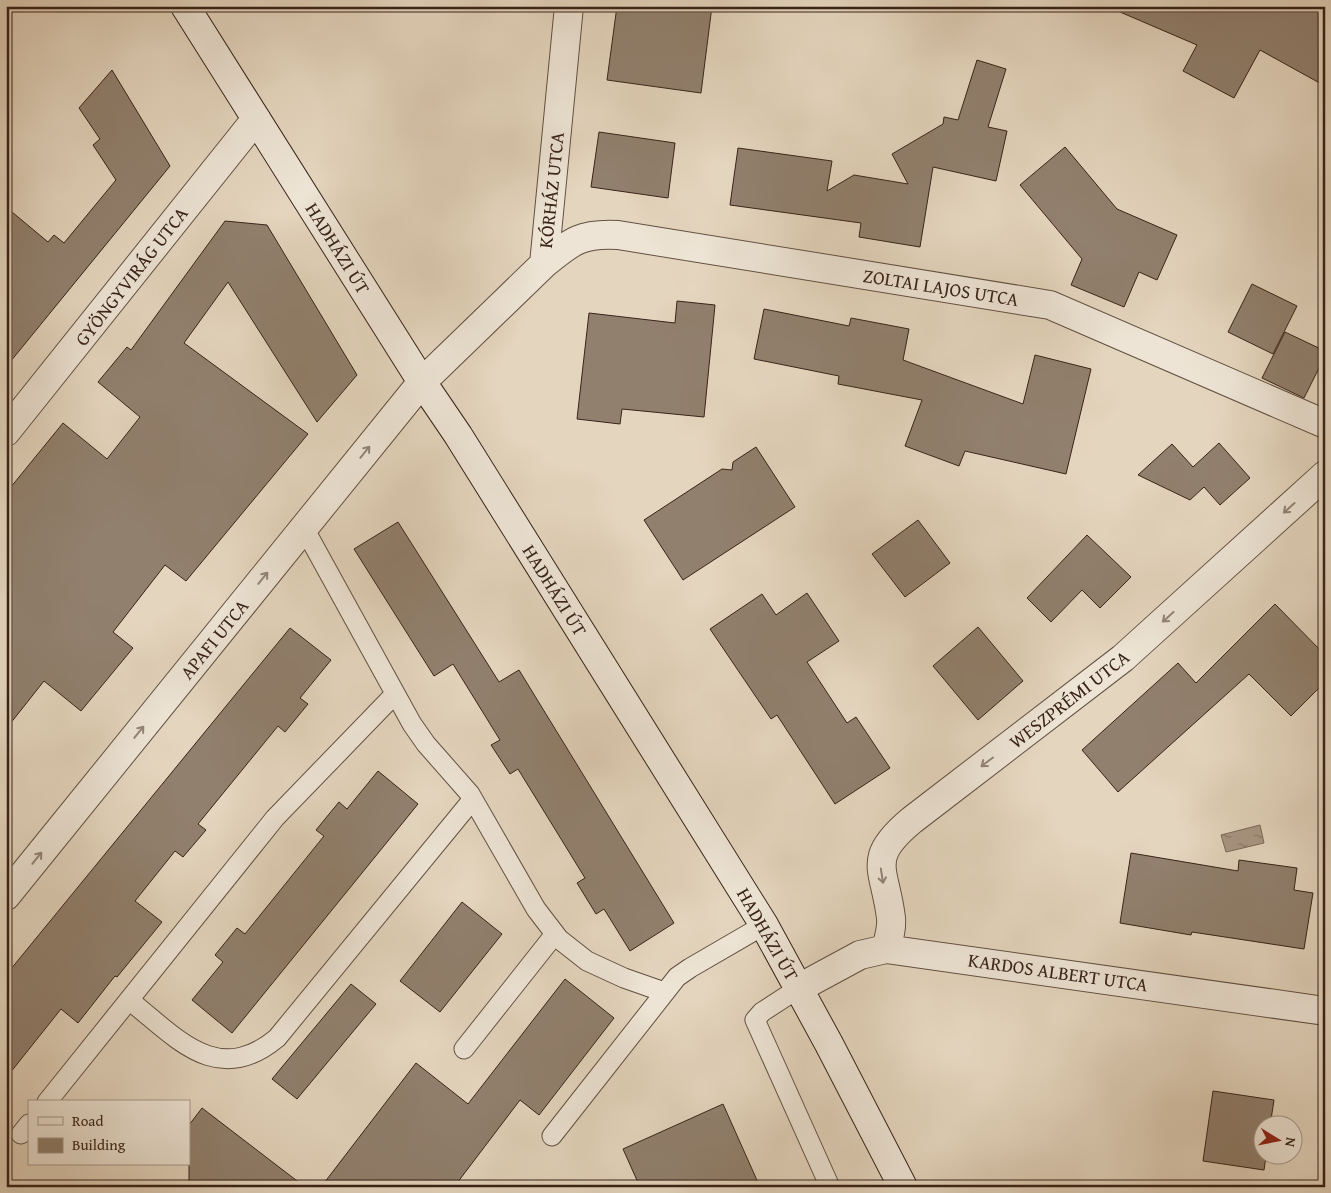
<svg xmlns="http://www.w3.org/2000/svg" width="1331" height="1193" viewBox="0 0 1331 1193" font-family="'Gentium Book Plus',serif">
	<defs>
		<pattern id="water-ripples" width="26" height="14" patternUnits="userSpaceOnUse" patternTransform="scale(1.25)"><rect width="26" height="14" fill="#aa9886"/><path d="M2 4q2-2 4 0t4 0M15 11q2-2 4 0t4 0" fill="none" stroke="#8b7c6d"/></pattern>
	</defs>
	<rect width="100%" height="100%" fill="#e4d5be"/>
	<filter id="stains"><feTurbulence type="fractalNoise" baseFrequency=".004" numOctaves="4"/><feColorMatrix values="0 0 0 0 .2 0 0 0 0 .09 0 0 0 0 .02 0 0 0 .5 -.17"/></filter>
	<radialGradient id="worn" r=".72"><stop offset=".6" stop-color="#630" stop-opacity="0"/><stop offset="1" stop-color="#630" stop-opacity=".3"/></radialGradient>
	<path fill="url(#water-ripples)" stroke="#7c695a" d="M1260 825 1264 843 1226 852 1221 835Z"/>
	<path fill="#91806e" stroke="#382318" d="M617 6H712L701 93 607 80Z
		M1106 6H1325V86L1260 50 1234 98 1183 71 1197 45Z
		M977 60 1006 69 988 127 1007 131 996 181 933 167 920 247 859 237 861 223 730 205 738 148 832 161 827 191 854 175 908 184 892 154 943 124 944 117 958 120Z
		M112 70 170 166 6 367V207L48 242 54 235 64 243 116 180 93 145 100 139 79 108Z
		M599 132 675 143 668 198 591 187Z
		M1065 147 1117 209 1177 235 1157 280 1139 272 1124 307 1071 285 1082 259 1020 185Z
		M225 221 267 225 357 375 317 422 228 282 184 343 308 434 186 581 165 565 113 632 133 648 81 711 44 681 6 729V493L63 423 107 459 140 417 98 382 127 347 131 350Z
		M1252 284 1297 306 1273 354 1228 332Z
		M677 301 715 305 704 417 622 409 620 424 577 419 589 313 675 323Z
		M764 309 849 326 851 318 909 329 903 360 1023 404 1035 355 1091 369 1066 474 965 451 959 466 905 446 922 400 838 384 839 376 754 359Z
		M1285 332 1325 351V356L1304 398 1262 378Z
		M1219 443 1250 478 1220 505 1204 487 1190 500 1138 475 1172 444 1193 467Z
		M756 447 795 507 683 580 644 520 722 469 732 470 733 462Z
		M918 520 950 563 905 597 872 554Z
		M398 522 499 682 519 670 674 923 630 951 604 909 596 914 577 883 585 878 518 769 510 774 491 745 500 740 453 664 434 676 354 549Z
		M1087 535 1131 577 1100 608 1082 590 1051 622 1027 598Z
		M807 593 839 641 807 662 847 723 856 717 890 768 835 804 777 715 771 719 710 629 762 594 776 615Z
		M1275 604 1325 655V682L1291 716 1249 674 1118 792 1082 750 1178 663 1196 683Z
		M978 627 1023 681 978 720 933 666Z
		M290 628 331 660 300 698 308 704 285 732 278 726 198 824 206 830 183 857 175 851 135 901 162 922 117 977 115 976 78 1023 61 1009 6 1078V975Z
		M378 771 418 804 232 1033 192 1000 223 962 215 955 237 928 245 934 324 836 316 830 339 802 347 809Z
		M1131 853 1238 871 1239 860 1297 868 1294 890 1313 893 1304 949 1192 932 1191 935 1120 923Z
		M462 902 502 934 440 1012 400 981Z
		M565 979 614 1018 539 1115 520 1100 454 1187H321L416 1063 468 1104Z
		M351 984 376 1004 297 1099 272 1079Z
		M1213 1091 1274 1100 1270 1126H1264V1156H1266L1264 1170 1203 1161Z
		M723 1104 760 1187H640L623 1149Z
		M202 1108 305 1187H189V1125Z"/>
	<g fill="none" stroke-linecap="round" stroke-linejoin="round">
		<g stroke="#635042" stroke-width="21">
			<path id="lane" d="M304 528 412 724 426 744 470 794 536 909 559 939 587 961 624 978 664 992
				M799 988 762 1012 755 1020 830 1187
				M129 1000C176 1037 217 1088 277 1038L473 799
				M464 1049 555 934
				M47 1102 275 818 395 694
				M21 1134 29 1124
				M552 1136 677 977 690 968 764 925"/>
		</g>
		<g stroke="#635042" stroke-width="30">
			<path id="street" d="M544 264C572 241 581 233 618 235L1050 305 1325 424
				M6 432 256 119
				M6 896 422 382 544 264 569 6
				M886 949C889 938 892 928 891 918 885 868 865 859 912 820L1123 658 1325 475
				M799 988 860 955 886 949 1325 1011"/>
		</g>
		<g stroke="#382318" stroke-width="30">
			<path id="secondary" d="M185 6 422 382 458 435 764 925 829 1044 903 1187"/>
		</g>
		<use href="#lane" stroke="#ede4d5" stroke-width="19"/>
		<use href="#street" stroke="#ede4d5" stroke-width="28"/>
		<use href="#secondary" stroke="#ede4d5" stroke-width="28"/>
	</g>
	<defs><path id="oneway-shaft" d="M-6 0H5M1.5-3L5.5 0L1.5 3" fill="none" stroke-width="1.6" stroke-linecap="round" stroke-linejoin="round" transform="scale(1.25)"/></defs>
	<g stroke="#928476">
		<use href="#oneway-shaft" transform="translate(365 452) rotate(-51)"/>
		<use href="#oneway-shaft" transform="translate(1289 508) rotate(138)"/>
		<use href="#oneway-shaft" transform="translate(263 578) rotate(-51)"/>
		<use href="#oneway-shaft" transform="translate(1168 617) rotate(138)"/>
		<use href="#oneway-shaft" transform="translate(139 732) rotate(-51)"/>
		<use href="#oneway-shaft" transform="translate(987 762) rotate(143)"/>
		<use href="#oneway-shaft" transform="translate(37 858) rotate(-51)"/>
		<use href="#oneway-shaft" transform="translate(882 876) rotate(81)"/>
	</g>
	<g text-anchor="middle" stroke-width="4" stroke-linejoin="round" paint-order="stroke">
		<g font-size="19" fill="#382318" stroke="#ede4d5">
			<text transform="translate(551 190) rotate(-84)" y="7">KÓRHÁZ UTCA</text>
			<text transform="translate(338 248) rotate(58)" y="7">HADHÁZI ÚT</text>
			<text transform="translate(131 276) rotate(-52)" y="7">GYÖNGYVIRÁG UTCA</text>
			<text transform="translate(941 287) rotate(9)" y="7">ZOLTAI LAJOS UTCA</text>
			<text transform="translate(555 590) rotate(58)" y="7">HADHÁZI ÚT</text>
			<text transform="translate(214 639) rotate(-51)" y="7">APAFI UTCA</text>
			<text transform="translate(1069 699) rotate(-38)" y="7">WESZPRÉMI UTCA</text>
			<text transform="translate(768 934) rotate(60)" y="7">HADHÁZI ÚT</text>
			<text transform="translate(1058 972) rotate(8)" y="7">KARDOS ALBERT UTCA</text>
		</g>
	</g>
	<rect width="1331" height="1193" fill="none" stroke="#e4d5be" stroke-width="25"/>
	<rect x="8" y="8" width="1316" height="1178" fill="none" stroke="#382318" stroke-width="2.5"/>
	<rect x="12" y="12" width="1306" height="1168" fill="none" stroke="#382318"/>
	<rect x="28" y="1100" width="162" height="65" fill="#ede4d5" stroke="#a59789"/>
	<rect x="38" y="1117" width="25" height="8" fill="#ede4d5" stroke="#a59789"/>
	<text x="72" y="1126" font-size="15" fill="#382318">Road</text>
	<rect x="38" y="1138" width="25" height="15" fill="#91806e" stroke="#a59789"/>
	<text x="72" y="1150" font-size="15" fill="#382318">Building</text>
	<g transform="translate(1278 1140) rotate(100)"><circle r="24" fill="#ede4d5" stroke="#a59789"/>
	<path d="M0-4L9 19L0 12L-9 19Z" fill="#8f2418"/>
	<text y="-8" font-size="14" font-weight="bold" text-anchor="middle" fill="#382318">N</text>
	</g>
	<rect width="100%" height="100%" filter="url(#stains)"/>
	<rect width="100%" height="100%" fill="url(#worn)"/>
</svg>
